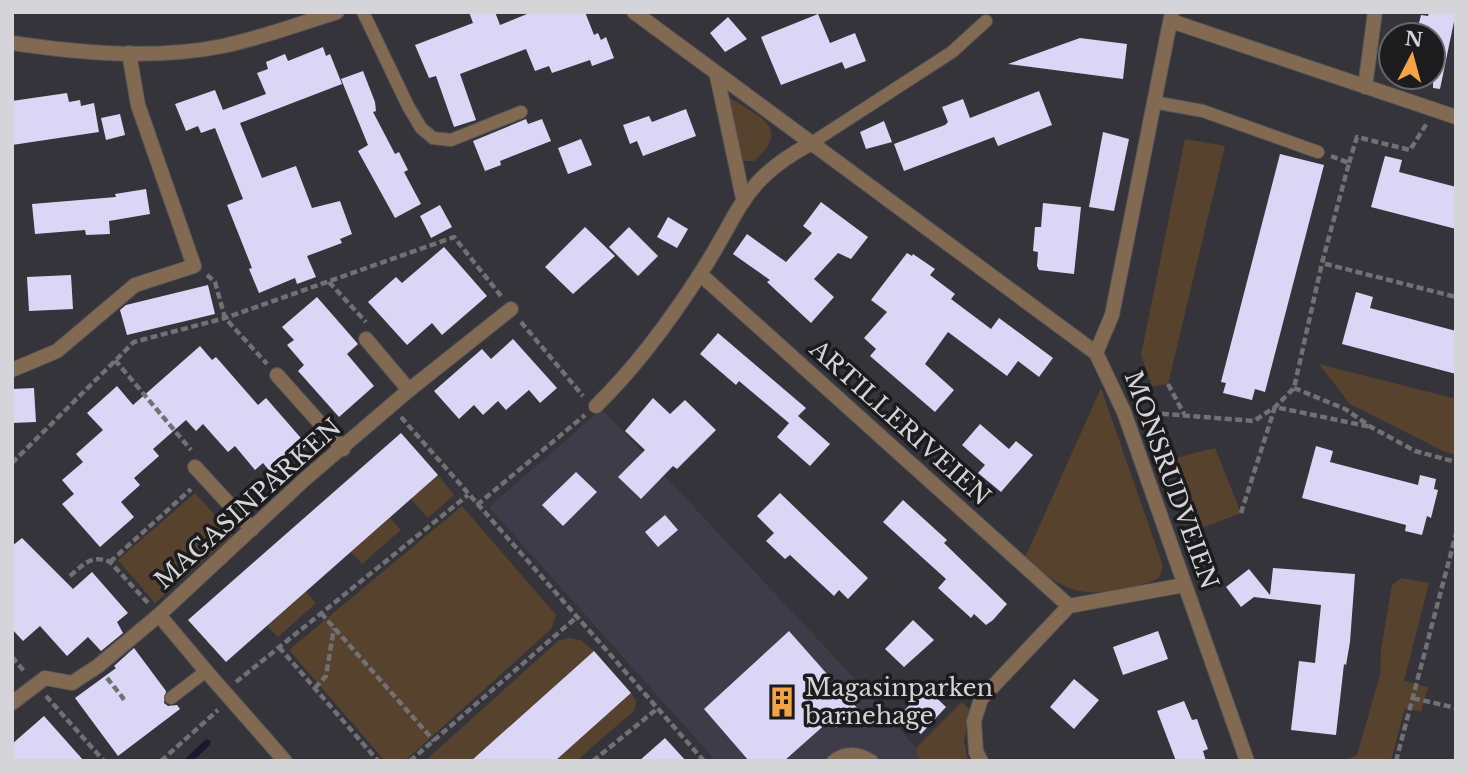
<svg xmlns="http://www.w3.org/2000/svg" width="1468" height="773" viewBox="0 0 1468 773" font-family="'Libre Baskerville',serif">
	<rect width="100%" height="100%" fill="#35343a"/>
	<path fill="#3e3c48" d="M602 409 872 697 916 748 918 761H716L489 507Z"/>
	<path fill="#57432d" d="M726 95C756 116 794 126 754 161H743Z
		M1185 139 1225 146 1168 384 1152 386 1141 355Z
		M1319 364 1456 399V455L1443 451 1350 404Z
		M1101 388 1163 566 1159 578C1145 585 1132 587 1117 590 1073 598 1058 585 1025 558Z
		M1215 448 1241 513 1197 530 1175 458Z
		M438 475 454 495 428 518 411 499Z
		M195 493 233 535 155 603 118 560Z
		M462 506 556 615 551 629 405 761H385L289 650Z
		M390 518 401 530 362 564 351 552Z
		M1401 578 1429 583 1404 681 1428 687 1421 712 1405 708 1391 761H1342L1357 755 1380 675 1381 650 1392 585Z
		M306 592 316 603 278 637 267 626Z
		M568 638 581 640 594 651 471 761H425L558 641Z
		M631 693 636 701 635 710 576 761H555Z
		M962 702 970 710 964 741 968 761H918L916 748Z"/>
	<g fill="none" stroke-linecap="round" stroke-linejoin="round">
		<path stroke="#1c172e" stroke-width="7" d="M188 761 207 743"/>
	</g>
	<path fill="#dbd6f6" d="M469 12H495L500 25 532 12H585L594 35 598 33 601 40 606 37 614 58 592 66 590 60 552 73 549 66 535 71 526 49 460 74 476 120 454 127 436 76 429 78 415 45 473 23Z
		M1429 12H1456L1440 89 1433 88V35H1416L1421 15 1428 16Z
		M818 14 830 43 855 33 866 61 845 69 842 62 781 85 761 37Z
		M728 17 747 39 725 52 710 33Z
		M1080 38 1127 44 1123 79 1008 64Z
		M323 47 326 56 330 54 342 84 240 123 262 178 296 166 312 208 340 201 352 234 340 239 342 243 307 256 316 277 297 284 295 278 259 293 249 269 252 268 227 205 243 199 215 128 201 133 198 126 186 131 175 104 215 90 223 110 266 94 257 73 268 69 266 62 285 54 288 61Z
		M363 71 375 102 376 111 373 112 395 154 399 152 408 170 404 172 421 204 395 218 358 151 368 145 341 79Z
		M1039 91 1052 125 998 146 994 137 904 171 894 144 945 125 948 122 942 107 963 99 970 118Z
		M67 93 69 102 80 100 81 106 94 103 99 132 12 145V101Z
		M686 109 696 136 643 156 637 141 630 144 623 125 649 116 652 122Z
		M120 114 125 135 106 140 101 118Z
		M526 119 528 124 542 119 551 141 500 161 501 165 485 171 473 141Z
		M884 121 892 142 866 149 860 132Z
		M1103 132 1129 139 1114 211 1089 207Z
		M581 139 592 165 568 174 558 148Z
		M1280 154 1324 165 1265 392 1255 389 1252 400 1223 393 1226 383 1221 382Z
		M1385 156 1402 160 1399 172 1456 187V229L1371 207Z
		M146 189 150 214 109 221 110 234 86 235 85 230 35 234 32 204 116 197 115 194Z
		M821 202 868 237 851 259 838 253 814 279 834 297 811 323 767 282 770 280 733 254 747 234 786 262 812 233 803 226Z
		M1043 203 1081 207 1074 274 1039 270 1037 266 1038 252 1033 251 1035 227H1041Z
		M440 205 452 227 431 238 420 216Z
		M668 217 688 229 677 248 657 237Z
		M585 227 615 256 573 294 545 267Z
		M629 227 658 256 638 276 609 247Z
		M444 247 487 296 442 335 432 323 407 345 368 302 396 277 402 283Z
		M907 253 912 256 913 254 935 269 930 275 955 294 951 299 991 329 999 318 1053 358 1039 377 1018 361 1007 376 948 332 925 364 954 390 935 412 870 356 876 349 864 338 887 312 871 300Z
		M71 275 73 309 29 311 27 277Z
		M208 285 215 314 127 335 120 310 126 305Z
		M1356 292 1373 297 1370 308 1456 331V374L1342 344Z
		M317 297 358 344 347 354 374 386 339 417 298 371 304 365 287 345 294 340 282 327Z
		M718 333 806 408 798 416 830 444 810 466 777 437 789 423 739 381 736 385 700 354Z
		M513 339 557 388 540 403 529 390 506 410 498 401 483 415 474 405 459 419 434 391 482 349 491 359Z
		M200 346 212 360 216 357 258 405 266 398 307 445 273 475 263 463 255 470 235 446 228 452 203 424 196 431 186 420 153 449 159 456 134 478 140 485 121 502 134 517 100 547 62 504 74 494 62 480 83 462 76 454 103 430 87 413 117 386 133 405Z
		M34 388 36 422 12 423V389Z
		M653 398 670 414 685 400 716 430 677 469 673 466 641 499 618 477 645 450 625 431Z
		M980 424 1009 449 1016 441 1033 455 1001 492 978 473 985 465 962 445Z
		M401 433 438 475 226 662 188 620Z
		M1316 446 1333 451 1330 462 1418 485 1420 475 1436 479 1434 489 1438 490 1431 518 1427 516 1422 535 1405 531 1406 525 1302 498Z
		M576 472 597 492 563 526 542 505Z
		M780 493 868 578 848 599 839 590 834 596 790 555 785 559 766 541 774 533 757 516Z
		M903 500 947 540 944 543 1007 604 993 620 986 625 974 614 971 618 938 588 946 579 883 522Z
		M665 515 678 530 658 547 645 532Z
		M22 538 73 589 92 572 128 613 117 622 123 633 101 651 88 637 67 656 40 626 23 641 12 629V546Z
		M1273 568 1355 574 1350 642 1346 665 1344 664 1336 735 1291 730 1299 661 1315 663 1321 605 1254 597 1241 607 1226 587 1249 569 1270 595Z
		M913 620 934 640 904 667 885 649Z
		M789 631 858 709 836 728 829 721 784 761H749L704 709Z
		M1158 631 1168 659 1123 675 1113 647Z
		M134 648 166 691 164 703 168 706 177 705 180 709 118 756 75 698 112 671 116 668 114 666Z
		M594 651 631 693 555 761H471Z
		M1074 679 1099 700 1074 729 1050 707Z
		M926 688 946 707 921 734 900 715Z
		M1184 701 1192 720 1197 719 1203 736 1208 749 1203 751 1206 761H1176L1157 711Z
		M44 716 84 761H12V744Z
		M665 738 686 761H639Z"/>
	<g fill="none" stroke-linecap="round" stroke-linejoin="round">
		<g stroke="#525157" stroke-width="14">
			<path id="service" d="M363 12 408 106 421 128 433 138 451 140 521 112
				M1153 102 1203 111 1318 152
				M810 144 952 52 986 21
				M171 698 206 671
				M833 761C846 751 858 752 872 761"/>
		</g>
		<g stroke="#525157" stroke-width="16">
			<path id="pedestrian" d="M366 339 409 390
				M277 375 343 449
				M195 467 252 529
				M159 615 206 671
				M12 703 45 678 72 683 98 666 159 615 305 479 409 390 511 309"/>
		</g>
		<g stroke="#525157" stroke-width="16">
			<path id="minor" d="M634 12 1096 353 1124 412 1247 761
				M1171 21 1456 117
				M12 43C80 53 154 60 223 46 261 38 299 24 337 12
				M717 76 743 198
				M1365 87 1375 12
				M700 274 1069 606 1184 585
				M1096 353 1112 315 1172 12
				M12 370 57 351 135 285 194 266 138 105 129 53
				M596 406C636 367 672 318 702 271 741 211 741 181 810 144
				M206 671 285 761
				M981 761 976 752 974 721 981 699 1069 606"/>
		</g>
		<path stroke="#707075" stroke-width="4.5" stroke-dasharray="7 3.5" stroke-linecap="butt" d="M1331 156 1349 163 1322 263 1456 297
			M1349 163 1357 137 1410 150 1427 123
			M207 275 215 282 225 318 267 364
			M329 282 366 322
			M521 322 583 396
			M115 360 191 450
			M1168 384 1184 414
			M1294 388 1345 409 1371 427 1415 451 1456 462
			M1141 412 1254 421 1275 407 1294 388 1322 263
			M401 417 704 761
			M12 463 134 342 225 318 454 237 501 296
			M477 505 585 415
			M1241 513 1275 407 1371 427
			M110 562 191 489
			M70 576C84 564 92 554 110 562L149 604
			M321 613 434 741
			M279 647 378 761
			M12 657 24 671
			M107 678 123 698 119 700
			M236 682 468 495
			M315 688 326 676 334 628
			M46 696 104 761
			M1413 698 1456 708
			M161 761 218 710
			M410 761 578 616
			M593 761 658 708
			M1396 761 1456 534"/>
		<use href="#service" stroke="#826a52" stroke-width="12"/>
		<use href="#pedestrian" stroke="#826a52" stroke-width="14"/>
		<use href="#minor" stroke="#826a52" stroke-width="14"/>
	</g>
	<defs>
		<g id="building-bare" transform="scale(2.415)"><path d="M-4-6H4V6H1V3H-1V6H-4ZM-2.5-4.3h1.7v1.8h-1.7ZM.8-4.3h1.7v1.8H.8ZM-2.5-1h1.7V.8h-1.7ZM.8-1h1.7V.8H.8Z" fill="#f4a443" stroke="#1c1c1f" stroke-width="2.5" paint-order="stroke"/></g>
	</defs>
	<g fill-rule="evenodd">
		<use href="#building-bare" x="782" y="702"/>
	</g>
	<g text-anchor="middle" stroke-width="7" stroke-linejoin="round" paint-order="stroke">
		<g font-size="24" fill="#d5d5d9" stroke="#1c1c1f">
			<text transform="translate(900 423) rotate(42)" y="8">ARTILLERIVEIEN</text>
			<text transform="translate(1171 480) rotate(70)" y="8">MONSRUDVEIEN</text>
			<text transform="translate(248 504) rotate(-42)" y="8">MAGASINPARKEN</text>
		</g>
		<g font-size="24" fill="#d5d5d9" stroke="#1c1c1f" text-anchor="start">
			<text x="805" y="696">Magasinparken<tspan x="805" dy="28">barnehage</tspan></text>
		</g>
	</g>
	<rect width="1468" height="773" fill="none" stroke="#d5d5d9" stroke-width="28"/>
	<g transform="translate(1412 56) rotate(6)"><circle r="33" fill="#1c1c1f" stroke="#666669" stroke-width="2"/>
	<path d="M0-5L12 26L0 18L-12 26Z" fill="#f4a443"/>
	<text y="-10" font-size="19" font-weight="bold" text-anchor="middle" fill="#d5d5d9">N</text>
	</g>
</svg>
